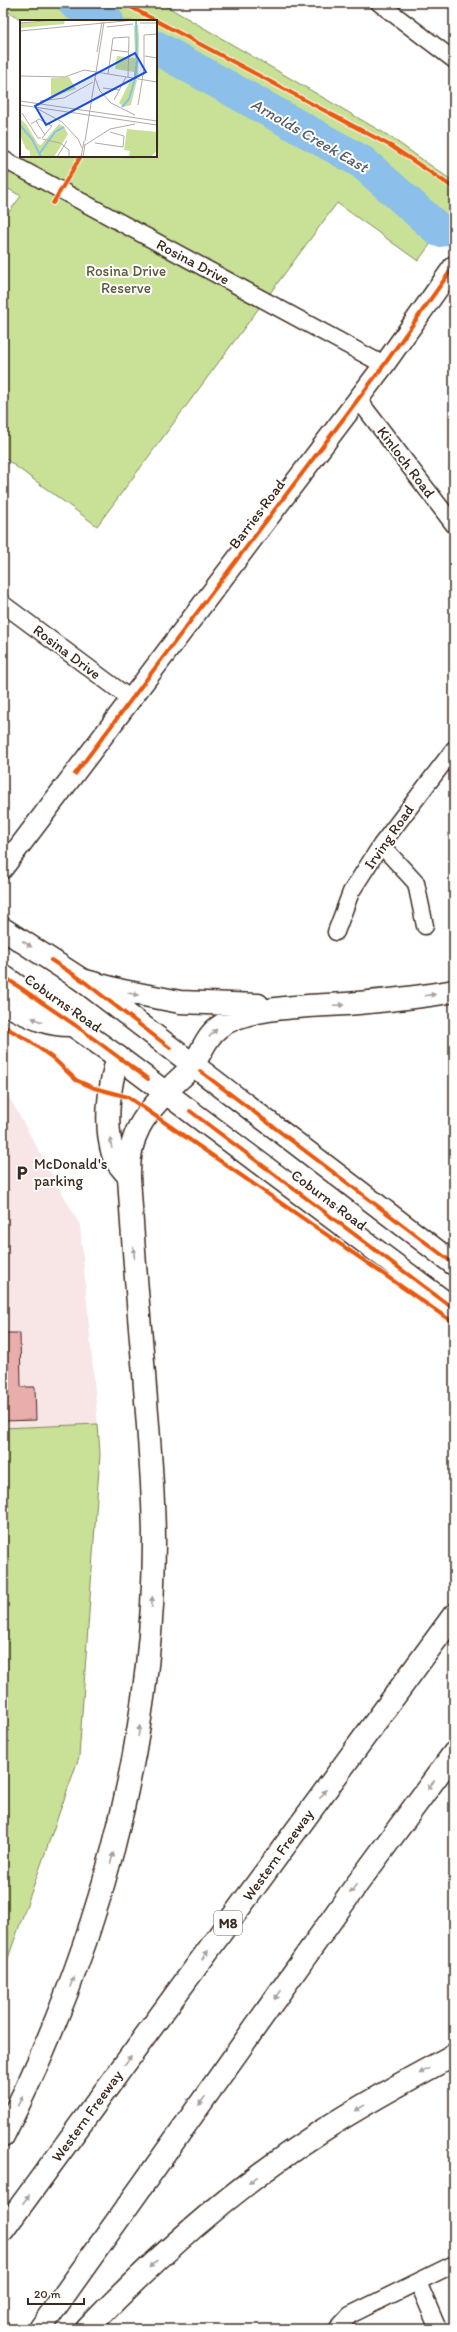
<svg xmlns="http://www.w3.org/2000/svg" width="457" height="2332" viewBox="0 0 457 2332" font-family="Itim,sans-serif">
	<rect width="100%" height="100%" fill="#fff"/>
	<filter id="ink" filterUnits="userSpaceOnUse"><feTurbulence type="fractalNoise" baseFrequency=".025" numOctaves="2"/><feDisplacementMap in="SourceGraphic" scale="8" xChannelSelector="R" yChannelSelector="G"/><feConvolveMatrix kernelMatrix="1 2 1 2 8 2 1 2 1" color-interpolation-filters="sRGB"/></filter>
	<g filter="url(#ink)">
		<path fill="#f8e6e6" d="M3 1086 80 1225 98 1424 3 1428Z"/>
		<path fill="#c8e197" stroke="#82865a" d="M3 3H161L389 136 454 182V212L418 261 337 203 97 526 3 457V220L21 196 3 186V182L22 156H156V21H24L3 9Z
			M98 1424 100 1454 79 1757 7 1961 3 1959V1428Z"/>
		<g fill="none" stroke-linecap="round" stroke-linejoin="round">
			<path stroke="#6c8398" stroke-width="5.5" d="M439 230 451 241"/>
			<path stroke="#8cbfe9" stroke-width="34" d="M75 3 107 21
				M157 48 362 162 439 230"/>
		</g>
		<path fill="#e9adac" stroke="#3b2a1e" d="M3 1333H20L21 1387H35L36 1420 3 1421Z"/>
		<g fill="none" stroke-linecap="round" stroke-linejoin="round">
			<g stroke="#3b2a1e" stroke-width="19">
				<path id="minor" d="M379 3 454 60
					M3 159 384 365
					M358 399 454 525
					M3 604 132 700
					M381 845 416 883 425 926
					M336 932 351 892 381 845 454 749
					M418 2282 438 2329
					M337 2329 350 2315 454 2264"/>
			</g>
			<g stroke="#3b2a1e" stroke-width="23">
				<path id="tertiary" d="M3 868 384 365 454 266"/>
			</g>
			<g stroke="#3b2a1e" stroke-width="25">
				<path id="secondary" d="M3 929 82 980 454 1264
					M3 976 118 1057 454 1309
					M3 1003C28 1015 45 1026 73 1025"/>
			</g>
			<g stroke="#3b2a1e" stroke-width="25">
				<path id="motorway" d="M82 980 123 991 180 1002 258 1005
					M118 1057C109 1086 104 1124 113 1154 115 1162 124 1170 129 1177
					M3 2136C97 1951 153 1750 154 1542 154 1486 148 1430 144 1374 138 1308 133 1243 129 1177 128 1131 145 1115 175 1083 181 1078 187 1072 192 1066 202 1053 205 1037 219 1027 250 1004 320 1007 358 1003 390 1000 423 997 454 991
					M3 2230 454 1615
					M40 2329 352 1891 454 1753
					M87 2329C157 2256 235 2187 320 2132 363 2104 409 2079 454 2055"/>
			</g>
			<use href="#minor" stroke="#fff" stroke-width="16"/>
			<use href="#tertiary" stroke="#fff" stroke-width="20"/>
			<use href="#secondary" stroke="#fff" stroke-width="22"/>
			<use href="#motorway" stroke="#fff" stroke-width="22"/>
			<g stroke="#fff" stroke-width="6">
				<path id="cycleway" d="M123 3 391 146 454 188
					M53 203 81 156
					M75 774 384 365 454 266
					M51 960 82 980 170 1048
					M3 976 75 1025 148 1079
					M3 1026 28 1040 54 1059 76 1080 94 1088 128 1097 454 1323
					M200 1071 454 1264
					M190 1111 454 1309"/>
			</g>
			<use href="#cycleway" stroke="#e8590c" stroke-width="4"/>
		</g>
		<defs><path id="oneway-solid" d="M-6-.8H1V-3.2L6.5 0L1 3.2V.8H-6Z"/></defs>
		<g fill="#a79f9a">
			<use href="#oneway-solid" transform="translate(27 944) rotate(33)"/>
			<use href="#oneway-solid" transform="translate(133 994) rotate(12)"/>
			<use href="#oneway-solid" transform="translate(430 995) rotate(-7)"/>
			<use href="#oneway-solid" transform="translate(339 1005) rotate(-3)"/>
			<use href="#oneway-solid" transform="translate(37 1020) rotate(-155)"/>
			<use href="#oneway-solid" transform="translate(213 1033) rotate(-47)"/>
			<use href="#oneway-solid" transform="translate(111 1143) rotate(-98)"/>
			<use href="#oneway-solid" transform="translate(134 1253) rotate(-94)"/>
			<use href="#oneway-solid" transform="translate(152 1602) rotate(-86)"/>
			<use href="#oneway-solid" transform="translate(139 1731) rotate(-81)"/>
			<use href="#oneway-solid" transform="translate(431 1785) rotate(127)"/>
			<use href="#oneway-solid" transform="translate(323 1794) rotate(-54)"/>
			<use href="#oneway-solid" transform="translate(112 1858) rotate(-76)"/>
			<use href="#oneway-solid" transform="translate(353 1889) rotate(126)"/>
			<use href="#oneway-solid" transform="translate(205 1955) rotate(-54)"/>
			<use href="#oneway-solid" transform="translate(72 1982) rotate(-68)"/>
			<use href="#oneway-solid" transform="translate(278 1995) rotate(125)"/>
			<use href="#oneway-solid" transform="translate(128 2060) rotate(-54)"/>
			<use href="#oneway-solid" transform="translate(424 2071) rotate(151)"/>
			<use href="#oneway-solid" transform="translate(20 2101) rotate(-65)"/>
			<use href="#oneway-solid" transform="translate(202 2101) rotate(125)"/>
			<use href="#oneway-solid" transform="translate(360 2108) rotate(149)"/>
			<use href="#oneway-solid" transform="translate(253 2180) rotate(142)"/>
			<use href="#oneway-solid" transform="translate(26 2199) rotate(-54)"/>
			<use href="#oneway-solid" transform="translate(153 2264) rotate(136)"/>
		</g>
	</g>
	<defs>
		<g id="parking-bare" transform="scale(1.2)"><path d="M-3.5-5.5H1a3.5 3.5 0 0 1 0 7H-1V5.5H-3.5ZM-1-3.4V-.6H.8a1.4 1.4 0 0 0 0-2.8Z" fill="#3b2a1e" stroke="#fff" stroke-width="2.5" paint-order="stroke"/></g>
	</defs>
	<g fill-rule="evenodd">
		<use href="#parking-bare" x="22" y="1173"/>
	</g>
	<g text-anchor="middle" stroke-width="4" stroke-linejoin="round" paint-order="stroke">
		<rect fill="#fff" stroke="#766a62" stroke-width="1" x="214" y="1911" width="28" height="24" rx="3"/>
		<g font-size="14" font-weight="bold" fill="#3b2a1e">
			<text x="228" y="1928">M8</text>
		</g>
		<g font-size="15" fill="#3b2a1e" stroke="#fff">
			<text transform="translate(193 262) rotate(28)" y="5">Rosina Drive</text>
			<text transform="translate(406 462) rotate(53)" y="5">Kinloch Road</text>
			<text transform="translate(257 514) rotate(-53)" y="5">Barries Road</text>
			<text transform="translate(67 652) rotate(37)" y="5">Rosina Drive</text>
			<text transform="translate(389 837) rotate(-55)" y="5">Irving Road</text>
			<text transform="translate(63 1003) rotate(35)" y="5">Coburns Road</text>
			<text transform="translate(329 1200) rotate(37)" y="5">Coburns Road</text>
			<text transform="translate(278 1855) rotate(-54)" y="5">Western Freeway</text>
			<text transform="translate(87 2116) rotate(-54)" y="5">Western Freeway</text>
		</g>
		<g font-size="15" fill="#5e583c" stroke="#fff">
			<text x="126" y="276">Rosina Drive<tspan x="126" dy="17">Reserve</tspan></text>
		</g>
		<g font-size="15" fill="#3b2a1e" stroke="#fff" text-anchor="start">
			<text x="34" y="1169">McDonald's<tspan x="34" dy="17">parking</tspan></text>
		</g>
		<g font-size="16" font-style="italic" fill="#575e65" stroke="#fff">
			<text transform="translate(310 135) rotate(30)" y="6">Arnolds Creek East</text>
		</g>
	</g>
	<g transform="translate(20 20)">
		<rect width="137" height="137" fill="#fff"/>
		<path d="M45 0 44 4 0 8V3ZM118 5 119 18 118 57 114 56V52L95 49 97 36 115 38 114 6ZM49 57 56 69 31 77V58ZM111 59 117 60 111 85 104 87 99 83ZM0 99 6 104 18 124 21 125 39 104 44 107 48 114 34 137H10V131L6 129 0 115ZM107 109 137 112V130L131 137H109L110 131 104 130Z" fill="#c8e197"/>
		<path fill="none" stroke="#8cbfe9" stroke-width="2" d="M116 0 117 39M115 57 117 40M102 87 109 79 115 59M0 105 12 119 21 137M20 133 35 112 44 107"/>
		<path fill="none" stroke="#b1aaa5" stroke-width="1" d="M0 3 37 0M120 3H137M87 7 113 4M0 11 115 0M92 30 108 32M77 32 82 2M125 36 137 38M88 54 93 18 109 17 108 57M0 56 45 57 64 50 137 62M75 58 80 71 91 83 115 95M83 68 100 70M94 80 106 57M0 81 137 101M20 81 44 78 73 62M0 85 137 105M118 85 124 49V15L137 14M18 89 42 102 58 119 62 128M2 93 18 118H21M16 101 25 115M11 104 19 99 32 106 22 118M22 119 40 123 49 130V137M65 121 84 2M75 123 103 127 104 116 90 112M65 125 90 109 115 104M37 137 47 121M61 137 64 121M63 137 65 124"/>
		<path fill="#1d4ed8" fill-opacity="0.15" stroke="#1d4ed8" stroke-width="2" d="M115 33 126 52 26 105 15 86Z"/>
		<rect width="137" height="137" fill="none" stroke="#3b2a1e" stroke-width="2"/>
	</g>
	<rect width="457" height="2332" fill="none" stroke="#fff" stroke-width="16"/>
	<rect x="8" y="8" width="441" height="2316" fill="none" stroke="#3b2a1e" stroke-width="1.5" filter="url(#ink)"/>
	<path d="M28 2298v6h56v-6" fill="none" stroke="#3b2a1e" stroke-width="2"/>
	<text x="34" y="2298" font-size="12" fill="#3b2a1e" stroke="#ffffff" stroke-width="3" paint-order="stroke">20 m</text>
</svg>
